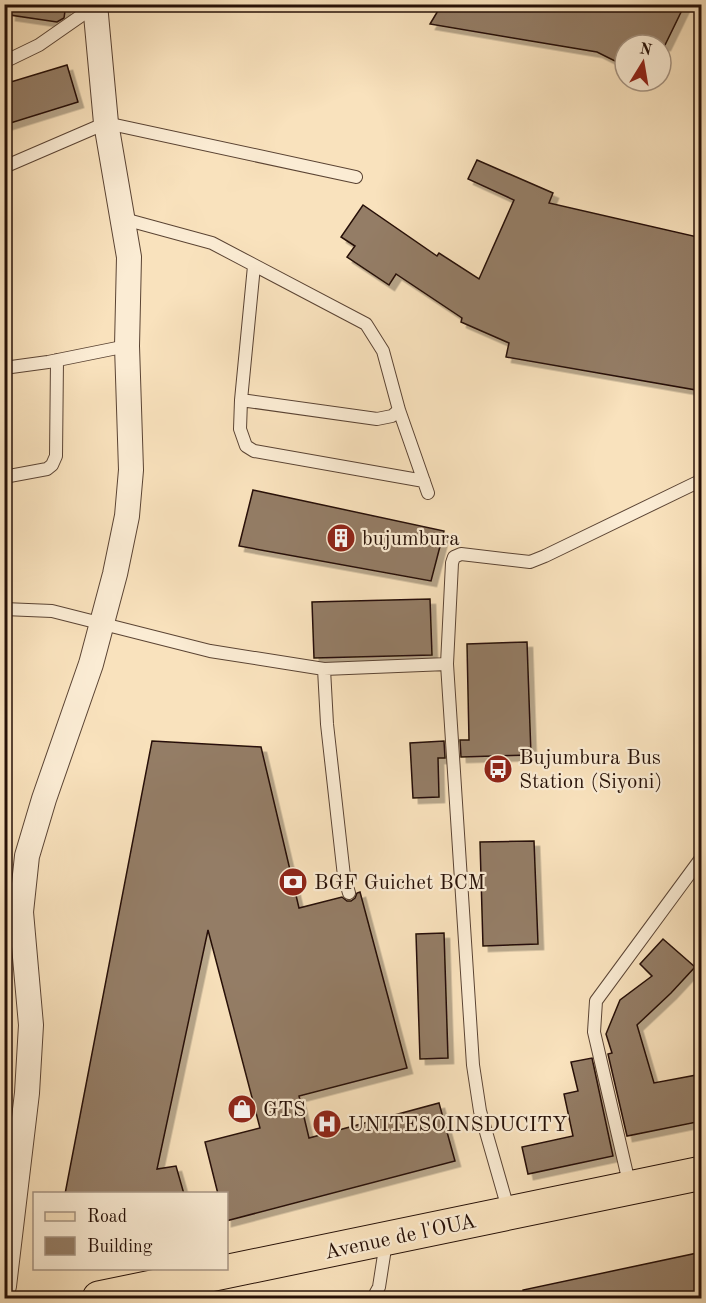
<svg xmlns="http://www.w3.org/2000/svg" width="706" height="1303" viewBox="0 0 706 1303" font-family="'Old Standard TT',serif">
	<defs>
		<filter id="shadow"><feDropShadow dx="5.5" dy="5.5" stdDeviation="0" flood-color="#0004"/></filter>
	</defs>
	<rect width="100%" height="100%" fill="#f9e2bd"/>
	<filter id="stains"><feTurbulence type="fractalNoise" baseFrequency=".00333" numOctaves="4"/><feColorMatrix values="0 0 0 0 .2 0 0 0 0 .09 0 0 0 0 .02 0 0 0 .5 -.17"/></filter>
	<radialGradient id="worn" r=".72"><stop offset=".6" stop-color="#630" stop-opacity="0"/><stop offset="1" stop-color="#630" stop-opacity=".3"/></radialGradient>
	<path fill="#947d66" stroke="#261007" stroke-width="1.5" filter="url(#shadow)" d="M11 4H66L64 18 57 22 10 15Z
		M442 4H685L665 45H625V66L597 52 430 24Z
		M67 65 78 102 4 125V84Z
		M477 160 553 193 549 203 702 238V391L506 357 509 343 461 322 462 318 396 274 389 285 347 257 355 246 341 237 363 205 437 256 439 253 479 279 514 200 468 179Z
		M253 490 444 531 431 581 239 546Z
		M430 599 432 655 314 658 312 602Z
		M527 642 531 755 461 757 460 740H469L467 644Z
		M152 741 261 747 299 908 342 897 347 901H351L355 898 357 893 360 892 407 1068 299 1096 309 1138 439 1103 455 1161 226 1221V1194H218L205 1142 260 1128 208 930 157 1169 176 1166 184 1194H65Z
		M444 741 445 758H438L439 797 413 798 410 743Z
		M534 841 538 944 483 946 480 842Z
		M444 933 448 1058 420 1059 416 934Z
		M663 939 695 967 671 993 637 1025 654 1083 702 1074V1121L627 1136 608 1054 612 1053 606 1034 620 1000 652 976 640 964Z
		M592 1058 613 1156 528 1174 522 1147 573 1136 564 1094 578 1091 571 1062Z
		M702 1252V1299H524L523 1290Z"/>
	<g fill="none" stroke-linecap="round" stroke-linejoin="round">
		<g stroke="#5b4434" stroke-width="14">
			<path id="lane" d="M4 62 39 45 95 6
				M4 167 106 123 356 177
				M124 219 212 243 366 324 383 351 399 410 428 493
				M254 266 241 400 240 429 246 446 254 451 424 481
				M4 368 48 362 127 346
				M241 400 377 419 392 416 399 410
				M4 477 47 469 52 465 56 456 57 360
				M4 609 52 611 210 651 324 669 447 664 473 1065 480 1111 509 1212
				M447 664 452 563 454 557 461 554 530 562 545 556 702 480
				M324 669 327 724 344 876 349 893
				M630 1187 594 1032 596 1001 702 857
				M373 1298 379 1287 386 1242"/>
		</g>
		<g stroke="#5b4434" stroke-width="26">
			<path id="street" d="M4 1286 27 1093 31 1025 21 912 27 856 44 799 91 664 115 574 127 516 131 470 127 346 129 257 106 123 95 4"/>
		</g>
		<g stroke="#261007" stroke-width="35">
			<path id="primary" d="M99 1298 702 1173"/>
		</g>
		<use href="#lane" stroke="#fbecd4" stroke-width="12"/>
		<use href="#street" stroke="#fbecd4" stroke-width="24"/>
		<use href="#primary" stroke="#f9e2bd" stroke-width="33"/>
	</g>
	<defs>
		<g id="building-disc" transform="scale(1.5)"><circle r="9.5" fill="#8f2418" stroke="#fbecd4"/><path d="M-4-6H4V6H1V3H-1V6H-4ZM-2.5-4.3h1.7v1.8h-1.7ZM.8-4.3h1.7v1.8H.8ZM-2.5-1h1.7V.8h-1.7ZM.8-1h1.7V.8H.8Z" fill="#fff"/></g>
		<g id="bus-disc" transform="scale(1.5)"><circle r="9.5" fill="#8f2418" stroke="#fbecd4"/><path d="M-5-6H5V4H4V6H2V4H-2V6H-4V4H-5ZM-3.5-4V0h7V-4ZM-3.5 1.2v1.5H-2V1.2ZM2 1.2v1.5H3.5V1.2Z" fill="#fff"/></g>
		<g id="bank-disc" transform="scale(1.5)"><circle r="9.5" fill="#8f2418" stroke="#fbecd4"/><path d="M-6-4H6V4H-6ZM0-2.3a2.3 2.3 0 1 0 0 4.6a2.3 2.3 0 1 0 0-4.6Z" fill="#fff"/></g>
		<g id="shop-disc" transform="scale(1.5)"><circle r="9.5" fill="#8f2418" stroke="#fbecd4"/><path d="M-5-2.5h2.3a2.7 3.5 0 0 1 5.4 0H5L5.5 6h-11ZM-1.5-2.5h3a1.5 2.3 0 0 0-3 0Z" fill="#fff"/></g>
		<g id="hospital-disc" transform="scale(1.5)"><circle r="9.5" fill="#8f2418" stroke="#fbecd4"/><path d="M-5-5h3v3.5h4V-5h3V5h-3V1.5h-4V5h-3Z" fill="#fff"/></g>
	</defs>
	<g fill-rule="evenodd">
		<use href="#building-disc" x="341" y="538"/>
		<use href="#bus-disc" x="498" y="769"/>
		<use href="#bank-disc" x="293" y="882"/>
		<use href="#shop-disc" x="242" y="1109"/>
		<use href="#hospital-disc" x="327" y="1124"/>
	</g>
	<g text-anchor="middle" stroke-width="4.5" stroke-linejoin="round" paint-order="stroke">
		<g font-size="21" fill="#261007" stroke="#fbecd4" text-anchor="start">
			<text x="362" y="545">bujumbura</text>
			<text x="519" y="764">Bujumbura Bus<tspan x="519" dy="24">Station (Siyoni)</tspan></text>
			<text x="314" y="889">BGF Guichet BCM</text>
			<text x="263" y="1116">GTS</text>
			<text x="348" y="1131">UNITESOINSDUCITY</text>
		</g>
		<g font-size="21" fill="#261007" stroke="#fbecd4">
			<text transform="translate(400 1236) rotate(-12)" y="7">Avenue de l'OUA</text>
		</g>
	</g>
	<rect width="706" height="1303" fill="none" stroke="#f9e2bd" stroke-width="24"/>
	<rect x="6" y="6" width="694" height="1291" fill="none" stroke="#261007" stroke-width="3"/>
	<rect x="12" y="12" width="682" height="1279" fill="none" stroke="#261007" stroke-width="1.5"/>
	<rect x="33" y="1192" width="195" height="78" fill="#fbecd4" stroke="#a69482" stroke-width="1.5"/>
	<rect x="45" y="1212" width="30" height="9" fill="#f9e2bd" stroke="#a69482" stroke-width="1.5"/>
	<text x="87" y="1222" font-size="18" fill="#261007">Road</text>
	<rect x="45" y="1237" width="30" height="18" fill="#947d66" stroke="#a69482" stroke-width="1.5"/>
	<text x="87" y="1252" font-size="18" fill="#261007">Building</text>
	<g transform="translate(643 63) rotate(11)"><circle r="28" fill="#fbecd4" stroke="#a69482" stroke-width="1.5"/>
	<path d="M0-4.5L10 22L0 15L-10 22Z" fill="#8f2418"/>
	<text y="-9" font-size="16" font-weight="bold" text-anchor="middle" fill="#261007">N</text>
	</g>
	<rect width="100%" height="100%" filter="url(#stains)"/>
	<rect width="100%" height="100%" fill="url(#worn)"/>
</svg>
